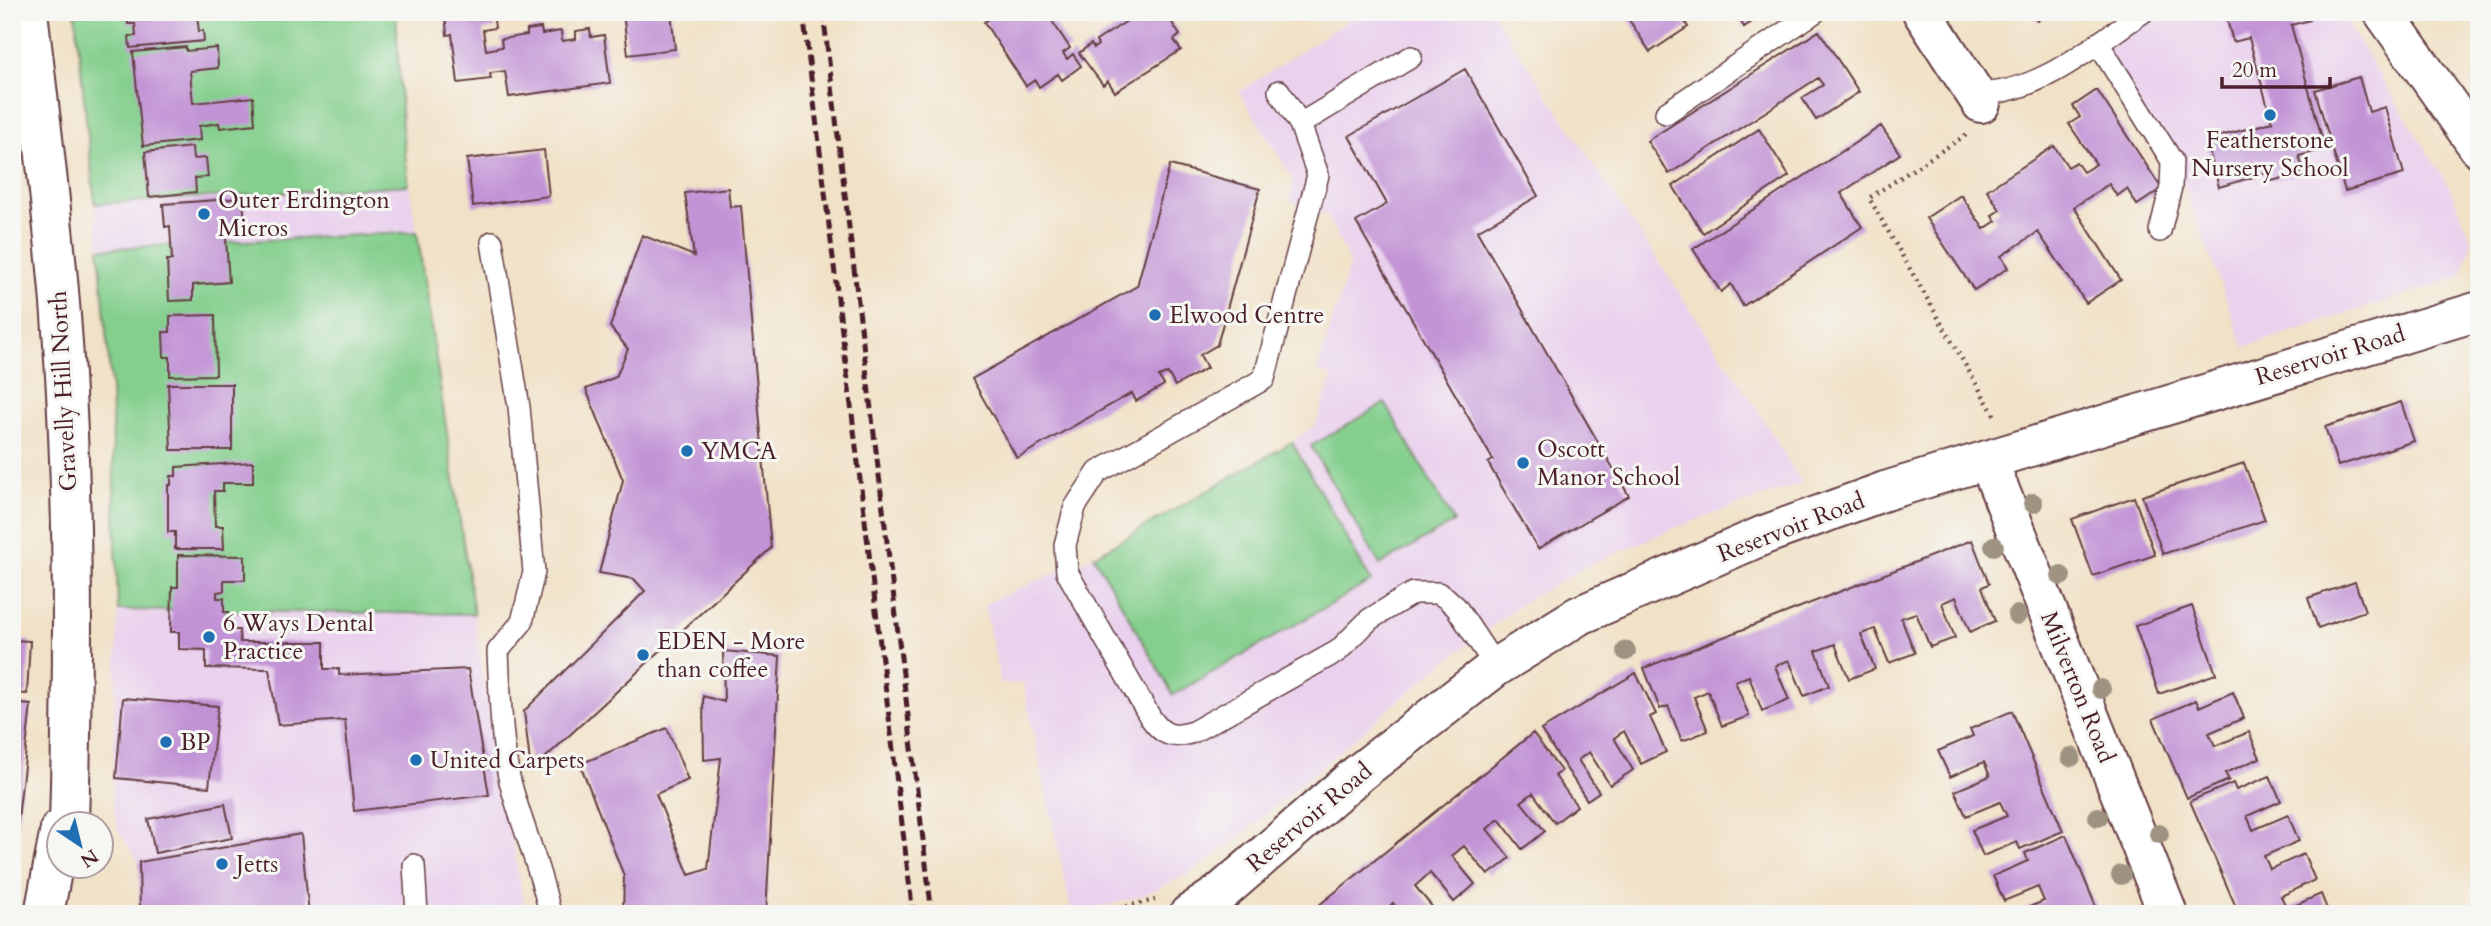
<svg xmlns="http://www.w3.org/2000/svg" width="2491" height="926" viewBox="0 0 2491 926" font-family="Cardo,serif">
	<rect width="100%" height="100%" fill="#f6f6f2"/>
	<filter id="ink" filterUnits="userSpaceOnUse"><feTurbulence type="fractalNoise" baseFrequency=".0143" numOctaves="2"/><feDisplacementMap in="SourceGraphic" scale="14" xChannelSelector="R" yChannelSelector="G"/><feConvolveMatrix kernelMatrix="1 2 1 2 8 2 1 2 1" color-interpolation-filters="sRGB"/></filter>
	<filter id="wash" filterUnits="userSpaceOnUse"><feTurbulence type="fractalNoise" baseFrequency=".00686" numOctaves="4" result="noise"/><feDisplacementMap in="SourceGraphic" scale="28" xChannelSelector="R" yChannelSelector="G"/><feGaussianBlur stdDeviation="1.57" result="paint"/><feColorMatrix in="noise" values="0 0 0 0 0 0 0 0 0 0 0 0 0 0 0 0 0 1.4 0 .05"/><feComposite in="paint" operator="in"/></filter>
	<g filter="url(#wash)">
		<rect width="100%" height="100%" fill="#f1e1c6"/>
		<path fill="#ead1ed" d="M1360 12H1492L1753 403 1802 483 1672 529 1581 569 1521 604 1436 669 1245 832 1191 873 1139 897 1072 914 1023 683 1001 684 984 604 1094 556 1292 442 1316 424 1332 376 1317 372 1350 263 1327 215 1290 201 1293 179 1239 92Z
			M2139 12H2340L2450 188 2472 241 2461 277 2244 347 2183 183 2087 47Z
			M409 185 417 232 99 249 95 204Z
			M118 610 474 614 488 709 526 914H140L139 862 118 830 112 799Z"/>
		<path fill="#84cf8d" stroke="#67775c" stroke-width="2" d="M75 12H396L402 128 409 185 95 204Z
			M417 232 474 614 118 610 111 386 99 249Z
			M1385 403 1454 522 1380 565 1311 446Z
			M1292 442 1371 581 1173 695 1094 556Z"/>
		<g id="blocks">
			<path fill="#c294d6" d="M127 12H201L197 16 199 31H203L204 41 130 48 129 36H136L135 24H128Z
				M445 12H493L495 28 483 30 486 50 502 47 501 39 527 35V30L541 28 542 34 561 31 562 41 576 39V31L590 29 591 37 604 35 610 83 509 97 505 71 490 73 491 79 458 83 452 34 447 35Z
				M623 12H671L675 49 628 55Z
				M989 12H1046L1070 48 1063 53 1067 59 1073 54 1081 66 1062 80 1058 74 1039 87 1035 80 1026 86 984 22 992 16Z
				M1141 12H1165L1180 35 1174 40 1181 50 1115 92 1108 81 1103 85 1079 53 1091 44 1094 48 1098 45 1096 41Z
				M1624 12H1679L1688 27 1650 52Z
				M1735 12H1767L1744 27Z
				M2031 12H2049L2037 21Z
				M2225 12H2308L2310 20 2291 25 2325 149 2299 156 2304 172 2272 181 2270 172 2219 187 2206 140 2272 122 2249 38 2233 42Z
				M1819 31 1859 92 1816 120 1802 98 1823 85 1818 78 1669 174 1647 141Z
				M186 47V51L217 48 218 68 190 71 193 103 253 97 255 124 220 128 219 123 199 126 200 140 143 146 133 52Z
				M1465 69 1538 196 1477 231 1629 496 1538 549 1488 463 1493 460 1356 222 1387 204 1349 136Z
				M2359 77 2369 112 2385 107 2404 174 2345 191 2315 90Z
				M2097 90 2162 189 2137 205 2127 189 2117 196 2109 184 2074 207 2121 280 2086 303 2038 232 2001 256 2008 268 1974 290 1926 218 1961 195 1984 229 1996 221 1992 215 2000 210 1987 190 2054 146 2068 167 2076 162 2083 172 2096 164 2069 124 2080 117 2073 106Z
				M1881 126 1900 154 1841 193 1862 227 1743 306 1731 284 1721 292 1693 249Z
				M1759 129 1789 176 1703 233 1673 186Z
				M192 147 193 159 206 158 208 177 195 178 196 192 149 197 145 152Z
				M544 150 549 196 473 206 467 159Z
				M1170 165 1260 189 1217 345 1200 355 1207 368 1175 386 1168 373 1159 377 1164 385 1136 401 1132 393 1017 458 972 379 1137 286Z
				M728 188 730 207 741 206 771 548 531 771 524 711 645 591 634 579 599 573 623 480 586 389 616 377 628 349 610 327 642 235 694 256 685 193Z
				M243 198 245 224 225 225 229 282 193 285V300L169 301 167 260H172L170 226 165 227 163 204Z
				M215 315 216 375 170 376V357H164L163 332H170V316Z
				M168 384H232V450H171Z
				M2401 402 2414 441 2338 466 2325 427Z
				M253 462V483H223V491H214L215 526H223L224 549H175V532H168V485H171V476H176V467Z
				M2244 463 2265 520 2163 554 2142 496Z
				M2134 497 2155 555 2093 576 2072 519Z
				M1972 540 1989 584 1982 587 1995 621 1970 632 1956 597 1942 603 1955 638 1930 647 1916 613 1901 618 1915 653 1889 663 1875 629 1861 634 1875 669 1849 679 1835 644 1816 651 1829 686 1804 696 1789 660 1775 666 1789 700 1762 711 1749 676 1735 681 1749 716 1722 726 1708 691 1694 697 1708 731 1682 741 1668 706 1660 709 1644 668Z
				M178 555 245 556V580H224V591L217 592V598H224V612H229V630H239L240 642H324V669H339V675L468 669 489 795 354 811 345 720 278 725 269 669 206 668V650L179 649V632H171L172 587H178Z
				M2355 582 2365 611 2318 628 2308 598Z
				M2192 606 2216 674 2159 694 2135 626Z
				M12 640 30 641 27 694 12 693Z
				M723 651 780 656 766 914H623L624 876 580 764 667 728 688 780 656 794 689 875 708 869 721 758 704 760 703 696 724 702Z
				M1636 673 1656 714 1650 717 1666 752 1641 764 1624 731 1614 738 1633 770 1621 778 1610 785 1589 752 1578 760 1599 792 1587 800 1541 730Z
				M2233 692 2244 718 2209 733 2215 746 2249 732 2260 758 2225 773 2229 780 2187 798 2153 719 2196 700 2199 707Z
				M123 698 218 706 209 787 116 778Z
				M12 703 31 705 14 854H12Z
				M2012 711 2063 831 2020 849 2017 842 1983 856 1972 830 2007 816 2000 802 1966 816 1955 791 1990 776 1984 762 1950 777 1938 751 1973 736 1970 729Z
				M1533 733 1561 771 1555 776 1577 806 1555 823 1533 793 1521 802 1545 831 1534 840 1522 849 1499 819 1487 829 1510 858 1499 867 1488 875 1464 846 1452 856 1475 884 1465 893 1454 902 1430 873 1415 886 1438 914H1401L1393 903 1381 914H1308Z
				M2270 776 2281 801 2247 816 2253 830 2288 815 2299 841 2264 856 2270 869 2304 854 2315 880 2281 896 2287 909 2321 894 2329 914H2239L2190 801 2233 783 2236 790Z
				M225 804 232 838 155 853 148 819Z
				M301 834 309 914H140L139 862Z
				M2066 835 2099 914H2012L2044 901 2038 887 2004 901 1993 876 2028 861 2025 853Z"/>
		</g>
	</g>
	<g filter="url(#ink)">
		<use href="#blocks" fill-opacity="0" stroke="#633c42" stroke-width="2"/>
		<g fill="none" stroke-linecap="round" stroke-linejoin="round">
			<g stroke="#633c42" stroke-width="24">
				<path id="service" d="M2098 43 2172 161 2171 187 2160 231
					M1279 91 1300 124 1318 175 1264 379 1098 472 1075 507 1065 545 1067 572 1150 717C1162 735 1172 739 1193 732L1338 651 1370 619 1413 593H1438L1446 598 1456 607 1496 667
					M1975 94C2040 94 2091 47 2143 12
					M1666 113 1815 12
					M1300 124 1411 57
					M492 242 519 407 534 572 522 622 498 651C500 691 501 748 511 785 523 829 541 869 550 914
					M414 865 417 914"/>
			</g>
			<g stroke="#633c42" stroke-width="42">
				<path id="minor" d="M1922 12 1981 103
					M2383 12 2479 148
					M1988 460 2168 914"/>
			</g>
			<g stroke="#633c42" stroke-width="42">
				<path id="primary" d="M28 12C39 105 51 198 59 291 74 468 74 647 69 824
					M44 914 60 829
					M1189 914 1219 894 1359 773 1496 667 1578 616 1764 535 1885 491 2479 311"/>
			</g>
			<path stroke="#633c42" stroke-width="4.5" stroke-dasharray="2 5" stroke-linecap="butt" d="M1966 135 1869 198 1996 418
				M1092 914 1155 900"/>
			<use href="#service" stroke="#fff" stroke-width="21"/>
			<use href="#minor" stroke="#fff" stroke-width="38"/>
			<use href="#primary" stroke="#fff" stroke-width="38"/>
			<path stroke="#4a1f2b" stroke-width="5" stroke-dasharray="10 5" stroke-linecap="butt" d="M803 12 913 914
				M823 12 932 914"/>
		</g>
		<g fill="#9e9381">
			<circle cx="2033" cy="503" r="10"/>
			<circle cx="1994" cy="546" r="10"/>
			<circle cx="2061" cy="576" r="10"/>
			<circle cx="2017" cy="615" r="10"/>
			<circle cx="1626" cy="651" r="10"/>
			<circle cx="2101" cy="689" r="10"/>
			<circle cx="2071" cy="757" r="10"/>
			<circle cx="2098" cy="817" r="10"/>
			<circle cx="2159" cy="834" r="10"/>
			<circle cx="2121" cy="875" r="10"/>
		</g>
	</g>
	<g fill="#1f6fb2" stroke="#f6f6f2" stroke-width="2.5">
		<circle cx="2270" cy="115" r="7"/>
		<circle cx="204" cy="214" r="7"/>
		<circle cx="1155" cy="315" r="7"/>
		<circle cx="687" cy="451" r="7"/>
		<circle cx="1523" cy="463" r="7"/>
		<circle cx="209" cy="637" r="7"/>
		<circle cx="643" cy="655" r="7"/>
		<circle cx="166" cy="742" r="7"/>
		<circle cx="416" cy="760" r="7"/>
		<circle cx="222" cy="864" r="7"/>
	</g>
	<g text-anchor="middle" stroke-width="6" stroke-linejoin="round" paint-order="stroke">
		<g font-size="24" fill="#4a1f2b" stroke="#f6f6f2" text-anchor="start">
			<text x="2270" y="148" text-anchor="middle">Featherstone<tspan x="2270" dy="28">Nursery School</tspan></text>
			<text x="218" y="208">Outer Erdington<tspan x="218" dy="28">Micros</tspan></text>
			<text x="1169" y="323">Elwood Centre</text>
			<text x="1537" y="457">Oscott<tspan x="1537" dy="28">Manor School</tspan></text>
			<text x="701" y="459">YMCA</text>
			<text x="223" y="631">6 Ways Dental<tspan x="223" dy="28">Practice</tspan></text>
			<text x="657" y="649">EDEN - More<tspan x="657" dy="28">than coffee</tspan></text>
			<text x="180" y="750">BP</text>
			<text x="430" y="768">United Carpets</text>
			<text x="236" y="872">Jetts</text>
		</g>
		<g font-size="24" fill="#4a1f2b" stroke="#f6f6f2">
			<text transform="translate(2330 355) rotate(-17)" y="8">Reservoir Road</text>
			<text transform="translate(63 391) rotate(-93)" y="8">Gravelly Hill North</text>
			<text transform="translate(1791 527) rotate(-21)" y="8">Reservoir Road</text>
			<text transform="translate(2078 687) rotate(68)" y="8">Milverton Road</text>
			<text transform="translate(1309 817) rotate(-40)" y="8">Reservoir Road</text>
		</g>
	</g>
	<rect width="2491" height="926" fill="none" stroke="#f6f6f2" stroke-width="42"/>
	<g transform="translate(80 845) rotate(145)"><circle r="33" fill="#f6f6f2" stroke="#b1a0a2" stroke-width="2"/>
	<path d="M0-5L12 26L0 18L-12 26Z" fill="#1f6fb2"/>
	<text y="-10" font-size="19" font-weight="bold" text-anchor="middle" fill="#4a1f2b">N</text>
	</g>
	<path d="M2222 77v10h108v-10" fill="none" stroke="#4a1f2b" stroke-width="3.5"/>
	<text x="2232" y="77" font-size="21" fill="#4a1f2b" stroke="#f6f6f2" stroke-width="5" paint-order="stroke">20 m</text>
</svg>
